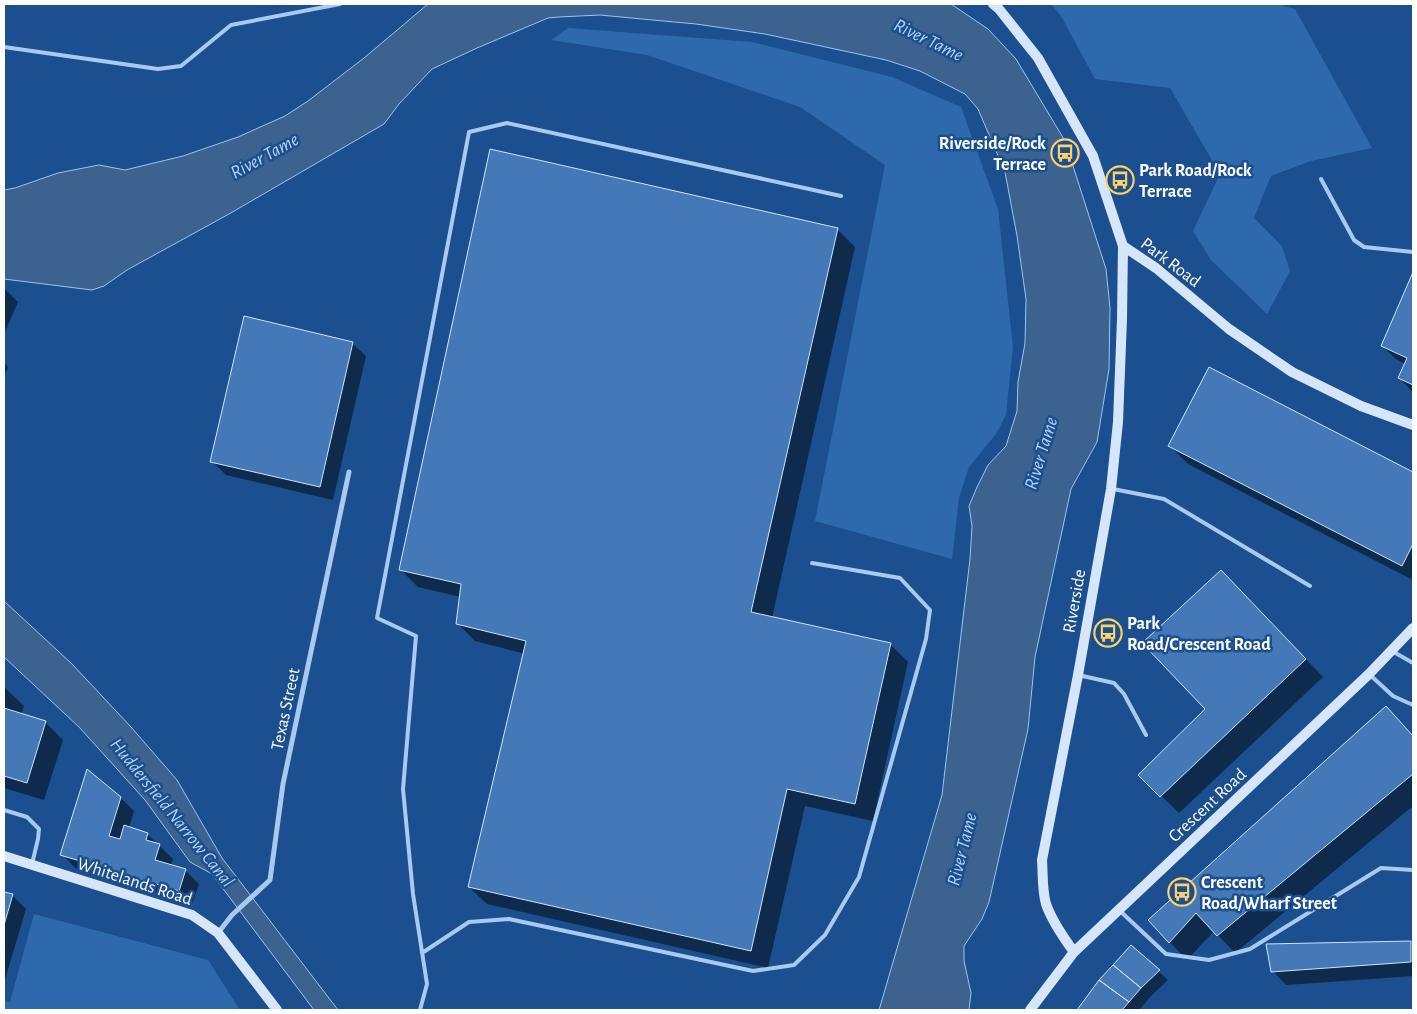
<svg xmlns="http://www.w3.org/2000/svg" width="1417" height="1014" viewBox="0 0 1417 1014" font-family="'Alegreya Sans',sans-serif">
	<rect width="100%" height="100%" fill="#1b4f8f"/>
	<path fill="#2e69ad" d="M1051 4H1277L1295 9 1372 148 1311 161 1271 176 1254 218 1282 246 1290 271 1267 314 1211 260 1193 231 1220 174 1170 88 1095 79 1061 16Z
		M568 28 752 42 892 77 961 107 998 209 1013 347 1006 415 996 434 969 467 959 498 952 559 815 521 885 165 800 107 647 55 551 40Z
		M34 914 208 960 240 1010H4V1001L10 1002Z"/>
	<path fill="#3c6290" stroke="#9cc4f0" d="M428 4H951L988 29 1016 59 1065 141 1106 269 1110 308 1109 369 1097 442 1071 489 1035 657 1028 729 989 902 982 919 964 946V961L971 993 969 1010H879L942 795 970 559 972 526 969 506 977 487 988 465 1006 446 1017 411 1018 382 1025 343 1026 299 1017 236 1005 172 978 109 965 94 920 71 886 60 765 34 696 24 642 19 600 15 559 17 548 18 477 48 432 69 399 104 384 124 229 214 127 270 104 286 92 290 4 279V190L15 188 58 173 99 165 125 170 183 156 238 137 285 116 308 101 364 58Z
		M4 601 72 664 131 727 177 780 222 858 338 1010H314L212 874 190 862 145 800 79 727 4 657Z"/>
	<path fill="#0007" d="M837 229 855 247 772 618 890 644 908 662 873 821 805 806 768 968 487 904 469 887 525 654 475 641 457 623 461 597 418 587 400 569Z
		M1413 275V392L1399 378 1405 364 1396 359 1382 346Z
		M4 288 18 302 4 334Z
		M352 343 366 356 333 500 226 475 212 461Z
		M4 363 8 367 4 377Z
		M1209 369 1413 473V580L1188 464 1170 446Z
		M1239 589 1323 677 1179 813 1140 775 1207 709Z
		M4 687 24 706 21 715 45 722 63 740 44 800 4 788Z
		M1403 725 1413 736V806L1235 953 1214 931 1187 960 1149 920Z
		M120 797 134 811 129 828 147 834 173 859 171 866 185 870 199 884 192 904 75 868 62 854Z
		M4 893 12 895 26 909 4 983Z
		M1410 942 1413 945V976L1286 985 1273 971Z
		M1131 947 1168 980 1150 997 1139 1010H1078L1100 980Z"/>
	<path fill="#4478b7" stroke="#cfe3fa" d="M490 149 838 228 751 612 891 643 855 804 787 789 751 951 468 887 526 641 456 624 461 584 399 570Z
		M1413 272V385L1398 378 1407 358 1381 346Z
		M244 316 353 342 320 487 210 462Z
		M1209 367 1413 472V544L1402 566 1168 446Z
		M1221 570 1306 659 1160 797 1138 775 1205 709 1142 643Z
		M1386 706 1413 736V774L1217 936 1196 913 1169 943 1148 920Z
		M4 708 46 721 27 783 4 776Z
		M87 769 121 797 109 836 120 839 124 825 148 833 146 840 160 844 155 860 186 869 179 891 60 855Z
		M4 892 13 894 4 925Z
		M1411 941V962L1271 972 1266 944Z
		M1131 945 1160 970 1141 988 1113 965Z
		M1113 965 1141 988 1129 1002 1099 980Z
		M1099 980 1129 1002 1122 1010H1077Z"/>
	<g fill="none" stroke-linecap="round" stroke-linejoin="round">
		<path stroke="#a9c9ee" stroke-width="4" d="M4 47 158 69 181 66 231 25 340 4
			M1321 179 1354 240 1364 247 1413 252
			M1113 489 1164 499 1310 586
			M1392 651 1413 663
			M1369 674 1393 696 1413 705
			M1078 675 1114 683 1124 694 1146 735
			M4 810 27 817 39 829 38 839 32 864
			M1119 910 1166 954 1209 960 1250 949 1381 868 1413 870
			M422 953 469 922 509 919 753 971 794 965 825 935 859 877 926 639 930 610 900 578 812 563
			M420 1010 427 984 413 894 403 789 416 636 377 618 469 132 507 123 841 196"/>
		<path stroke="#a9c9ee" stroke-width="5" d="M218 933 232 915 270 880 283 784 349 472"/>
		<path stroke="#d6e6fa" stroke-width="10" d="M993 4 999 9 1038 58 1093 156 1123 246 1156 268 1229 329 1292 372 1361 406 1413 425
			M4 856 192 915 218 933 277 1010
			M1074 952C1063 937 1052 921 1046 904 1042 890 1043 874 1042 860L1078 675 1111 489 1118 422 1122 319 1123 246
			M1030 1010 1074 952 1369 674 1413 628"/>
	</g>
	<defs>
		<g id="bus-ring" transform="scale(1.4375)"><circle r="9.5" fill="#1b4f8f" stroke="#ffd166" stroke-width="1.5"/><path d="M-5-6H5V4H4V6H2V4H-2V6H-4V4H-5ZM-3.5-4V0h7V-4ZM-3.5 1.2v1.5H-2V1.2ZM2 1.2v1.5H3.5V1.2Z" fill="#ffd166"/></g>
	</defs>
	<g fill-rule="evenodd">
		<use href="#bus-ring" x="1065" y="153"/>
		<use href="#bus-ring" x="1120" y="180"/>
		<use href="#bus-ring" x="1108" y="633"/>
		<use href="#bus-ring" x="1182" y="892"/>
	</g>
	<g text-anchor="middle" stroke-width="5" stroke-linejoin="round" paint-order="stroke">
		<g font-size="18" font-weight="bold" fill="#fff" stroke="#1b4f8f" text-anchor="start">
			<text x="1046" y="149" text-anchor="end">Riverside/Rock<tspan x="1046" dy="21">Terrace</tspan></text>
			<text x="1139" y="176">Park Road/Rock<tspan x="1139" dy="21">Terrace</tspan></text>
			<text x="1127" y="629">Park<tspan x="1127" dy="21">Road/Crescent Road</tspan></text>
			<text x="1201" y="888">Crescent<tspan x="1201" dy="21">Road/Wharf Street</tspan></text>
		</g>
		<g font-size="18" fill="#fff" stroke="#1b4f8f">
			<text transform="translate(1171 262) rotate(37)" y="6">Park Road</text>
			<text transform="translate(1074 601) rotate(-80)" y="6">Riverside</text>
			<text transform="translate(285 709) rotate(-78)" y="6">Texas Street</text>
			<text transform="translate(1207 805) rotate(-43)" y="6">Crescent Road</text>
			<text transform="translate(135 881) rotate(18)" y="6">Whitelands Road</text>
		</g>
		<g font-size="19" font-style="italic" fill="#b5d3f5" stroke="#1b4f8f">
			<text transform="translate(929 39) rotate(26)" y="7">River Tame</text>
			<text transform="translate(264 155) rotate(-29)" y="7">River Tame</text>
			<text transform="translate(1040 453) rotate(-73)" y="7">River Tame</text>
			<text transform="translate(173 812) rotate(51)" y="7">Huddersfield Narrow Canal</text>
			<text transform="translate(961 849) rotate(-76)" y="7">River Tame</text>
		</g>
	</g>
	<rect width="1417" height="1014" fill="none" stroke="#ffffff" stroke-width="10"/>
</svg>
